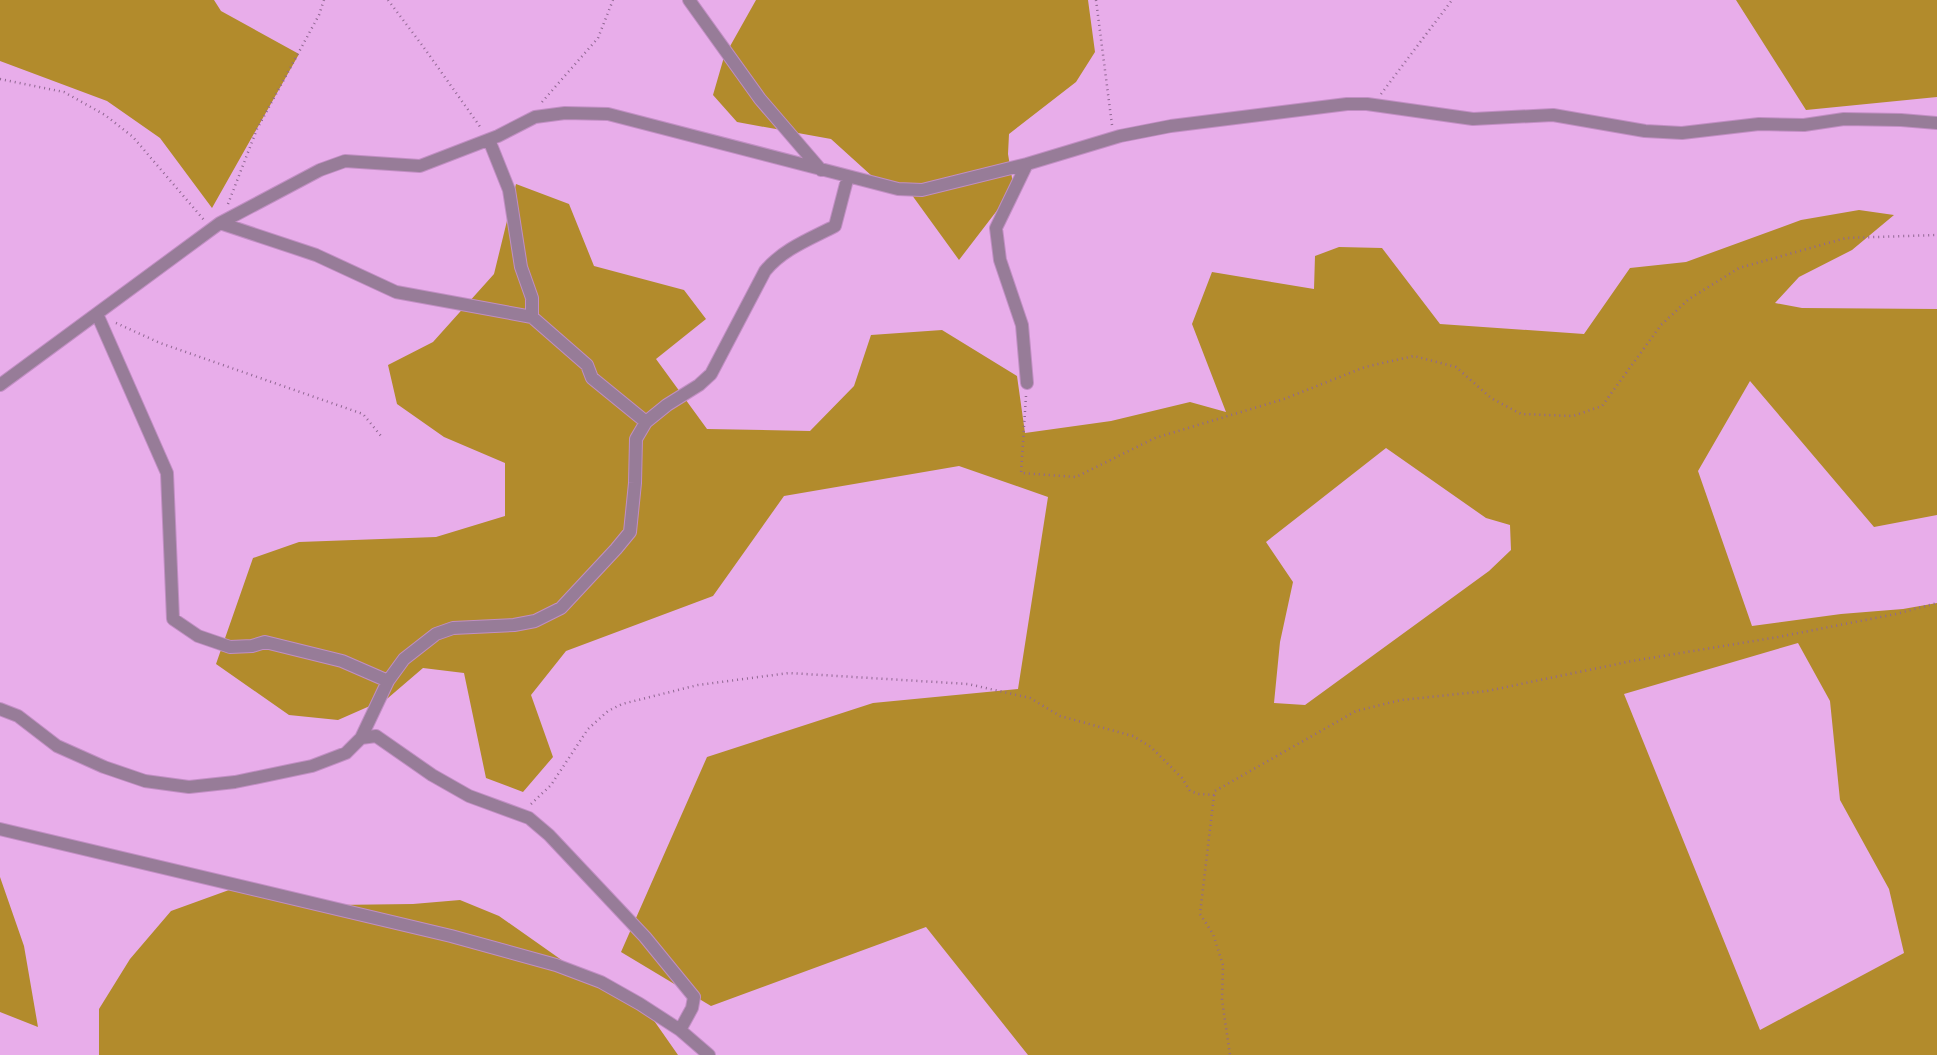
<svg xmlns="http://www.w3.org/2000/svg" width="1937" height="1055" viewBox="0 0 1937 1055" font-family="Montserrat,sans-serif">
	<rect width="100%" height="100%" fill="#e8adea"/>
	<path fill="#b28b2c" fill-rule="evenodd" d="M0 0H214L221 11 299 54 212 208 160 138 107 101 0 61Z
		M756 0H1088L1095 52 1076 82 1009 134 1008 154 1013 184 1002 204 959 260 909 191 873 177 831 139 737 122 713 95 724 57Z
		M1736 0H1937V97L1806 110Z
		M516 184 569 204 594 266 684 290 706 319 656 359 707 429 810 431 854 386 871 335 942 330 1017 376 1025 433 1111 421 1190 402 1226 412 1192 324 1212 272 1314 289 1315 256 1339 247 1382 248 1440 324 1584 334 1630 268 1686 262 1801 220 1859 210 1894 215 1852 250 1799 277 1775 303 1802 308 1937 309V515L1874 527 1750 381 1698 471 1752 626 1841 614 1903 609 1937 603V1055H1028L926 927 711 1006 621 952 707 757 873 703 1018 689 1048 497 959 466 784 496 713 596 566 651 531 695 553 757 523 792 486 778 464 673 423 668 388 698 338 720 289 715 216 664 253 558 299 542 436 537 505 516V463L444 437 397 404 388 365 433 342 494 274ZM1386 448 1486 518 1510 525 1511 550 1489 571 1305 705 1274 703 1280 642 1293 582 1266 542ZM1798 643 1830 701 1840 800 1889 889 1904 953 1760 1030 1624 694Z
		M0 877 24 946 38 1027 0 1012Z
		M229 890 334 905 413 904 460 900 499 916 590 980 648 1012 678 1055H99V1009L130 959 171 911Z"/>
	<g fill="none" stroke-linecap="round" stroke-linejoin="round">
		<g stroke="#c18ec3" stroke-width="14">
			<path id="minor" d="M689 0 760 99 821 170
				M489 140 509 190 521 267 532 298V317
				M220 223 316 255 396 292 532 317 587 365 592 378 646 422
				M97 314 167 473 173 619 198 636 230 647 252 646 265 642 342 661 388 681
				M1027 383 1022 325 1000 260 996 228 1027 164
				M0 385 220 223 320 170 345 161 420 166 498 136 535 117 565 113 608 114 898 189 922 190 1027 164 1120 136 1171 126 1347 104H1367L1473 119 1553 115 1645 131 1682 133 1759 124 1804 125 1844 119 1901 120 1937 123
				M0 709 18 716 57 746 104 767 145 781 189 787 235 782 312 766 346 753 361 738 376 736 432 775 469 796 529 818 549 835 645 937 694 997 692 1008 680 1030
				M361 738 388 681 404 659 436 634 453 628 514 625 535 621 561 608 616 549 630 532 635 483 636 439 646 422 667 405 699 385 711 374 765 271C783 249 810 239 835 226L848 176
				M0 829 451 936 556 965 601 982 640 1004 680 1030 709 1055"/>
		</g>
		<path stroke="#906792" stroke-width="2.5" stroke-dasharray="1 4" stroke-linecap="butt" d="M388 0 422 45 481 128
			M1096 0 1112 125
			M0 79 64 92 105 115 133 137 204 220
			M1381 94 1452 0
			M542 102 598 38 613 0
			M228 204 257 129 319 15 324 0
			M116 323 160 343 363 414 381 436
			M1026 396 1021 473 1076 477 1155 438 1284 399 1365 367 1414 356 1456 367 1491 398 1521 414 1573 416 1602 406 1661 325 1689 299 1739 268 1846 238 1937 235
			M1214 795 1200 914 1213 934 1223 965 1222 1000 1230 1055
			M531 804 551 785 588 729 608 711 622 704 698 685 789 673 968 684 1030 698 1060 716 1133 736 1151 747 1182 778 1190 791 1199 794 1214 795 1215 791 1356 711 1401 700 1487 691 1632 661 1778 637 1896 614 1937 603"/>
		<use href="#minor" stroke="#977c98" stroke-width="12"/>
	</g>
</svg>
